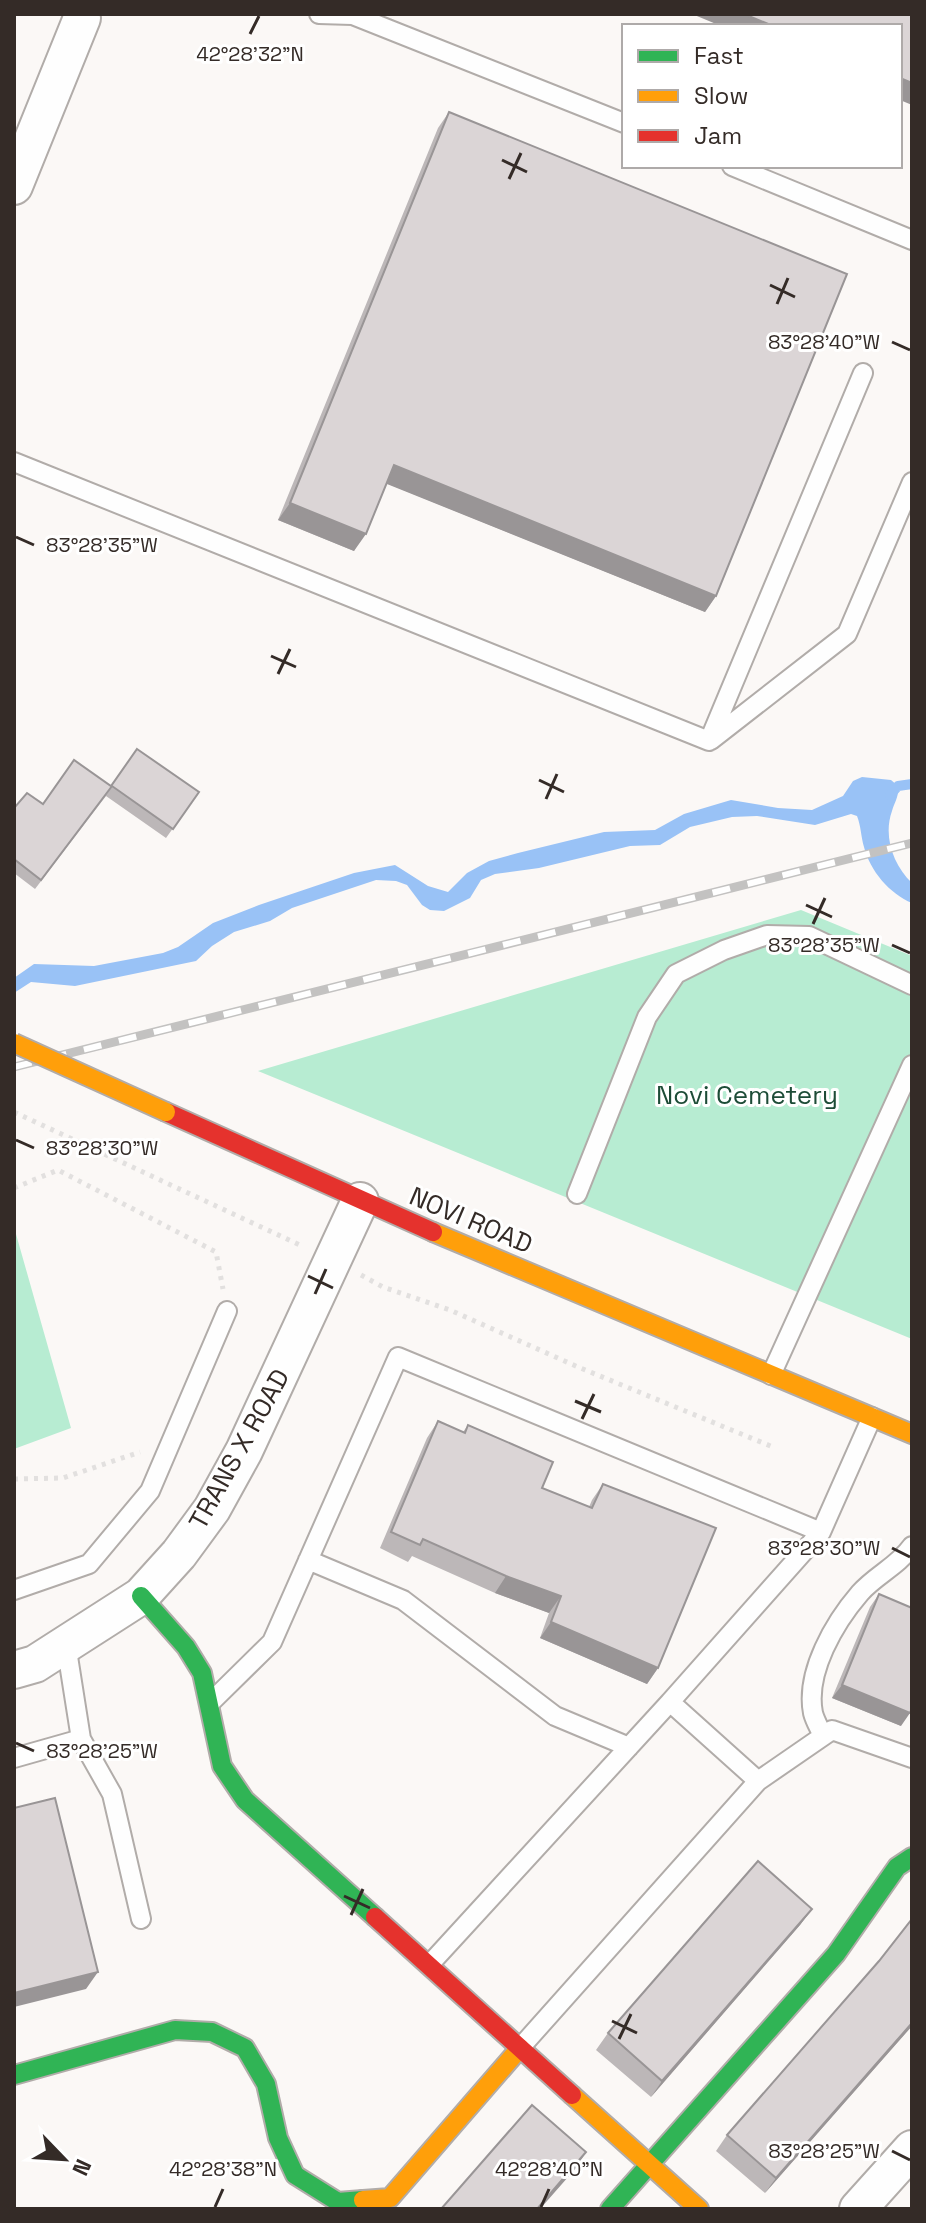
<svg xmlns="http://www.w3.org/2000/svg" width="926" height="2223" viewBox="0 0 926 2223" font-family="'Space Grotesk',sans-serif">
	<rect width="100%" height="100%" fill="#fbf8f6"/>
	<path fill="#b7ecd2" d="M801 910 912 956V1339L258 1071Z
		M14 1227 71 1428 14 1449Z"/>
	<path fill="#99c2f6" d="M862 777 891 780 898 786C899 797 895 801 892 811 883 836 893 865 912 883V903C890 894 870 871 864 847 861 837 861 826 857 816L851 814 815 825 757 816 732 817 690 827 660 845 630 846 539 868 495 874 481 880 470 898 444 911 430 910 422 905 407 885 396 881 376 880 292 908 270 921 234 932 212 946 196 961 75 986 31 982 14 993V978L34 964 94 966 163 953 178 947 213 923 259 905 354 873 395 865 428 886 448 892 467 873 489 861 518 853 604 832 655 830 684 814 731 800 778 808 812 810 843 796 853 781Z"/>
	<g fill="none" stroke-linecap="round" stroke-linejoin="round">
		<path stroke="#99c2f6" stroke-width="10" d="M890 795 898 786 912 784"/>
		<g stroke="#b1aca9" stroke-width="22">
			<path id="lane" d="M319 14 352 15
				M350 14 624 123
				M732 166 912 240
				M14 462 709 741 863 373
				M711 740 847 634 912 482
				M577 1194 647 1017 676 974 724 950 767 935 809 936 912 985
				M771 1375 912 1065
				M308 1560 403 1600 555 1716 629 1747
				M14 1590 89 1564 150 1491 227 1311
				M210 1703 272 1642 398 1357 821 1532
				M823 1736C820 1729 815 1721 813 1713 805 1672 835 1622 860 1593 876 1575 898 1566 912 1546
				M81 1739 112 1794 141 1919
				M14 1758 81 1739 66 1644
				M758 1781 832 1730 912 1758
				M429 1965 670 1702
				M520 2048 758 1781 670 1702 821 1532 872 1417"/>
		</g>
		<g stroke="#b1aca9" stroke-width="40">
			<path id="street" d="M14 186 82 18
				M14 1670 35 1664 141 1596 179 1554 212 1509 244 1451 360 1201
				M858 2209 912 2149"/>
		</g>
		<g stroke="#b1aca9" stroke-width="22">
			<path id="fast" d="M141 1596 186 1647 202 1673 222 1766 245 1800 375 1917
				M14 2075 175 2030 212 2032 245 2048 266 2084 278 2138 295 2175 338 2202 363 2200
				M610 2209 836 1954 897 1867 912 1857"/>
		</g>
		<g stroke="#b1aca9" stroke-width="22">
			<path id="slow" d="M433 1232 912 1434
				M572 2095 699 2209
				M363 2200 390 2198 520 2048"/>
		</g>
		<g stroke="#b1aca9" stroke-width="22">
			<path id="jam" d="M166 1112 433 1232
				M375 1917 572 2095"/>
		</g>
		<path stroke="#e2e0df" stroke-width="5" stroke-dasharray="4 6" stroke-linecap="butt" d="M14 1112 302 1246
			M14 1188 58 1170 216 1252 223 1289
			M361 1275 383 1287 450 1310 578 1367 773 1447
			M14 1479 63 1478 140 1452"/>
		<use href="#lane" stroke="#fefefe" stroke-width="18"/>
		<use href="#street" stroke="#fefefe" stroke-width="36"/>
		<use href="#fast" stroke="#30b455" stroke-width="18"/>
		<use href="#slow" stroke="#ff9f0a" stroke-width="18"/>
		<use href="#jam" stroke="#e5322d" stroke-width="18"/>
		<g stroke="#c3c2c1" stroke-width="9">
			<path id="rail" d="M14 1067 912 843"/>
		</g>
		<use href="#rail" stroke="#fff" stroke-width="6" stroke-dasharray="18" stroke-linecap="butt"/>
		<g stroke="#b1aca9" stroke-width="22" stroke-linecap="butt">
			<path id="slow-bridge" d="M14 1043 166 1112"/>
		</g>
		<use href="#slow-bridge" stroke="#ff9f0a" stroke-width="18"/>
	</g>
	<path fill="#bcb7b8" d="M449 112 716 596 705 612 386 483 354 551 278 520 438 128Z
		M111 786 199 792 166 838 106 796 35 889 14 873V808L43 804Z
		M438 1421 463 1432 468 1425 542 1488 589 1507 592 1500 603 1484 658 1668 647 1684 540 1638 549 1613 495 1593 412 1556 408 1562 380 1548 427 1438Z
		M879 1594 901 1726 832 1698 870 1607Z
		M812 1909 800 1925 651 2097 596 2050 608 2033Z
		M912 2026 765 2193 716 2151 727 2135Z"/>
	<path fill="#999596" d="M692 14H744L773 26H721Z
		M900 78 912 83V105L900 100Z
		M394 465 716 596 705 612 382 482Z
		M290 503 366 534 354 551 278 520Z
		M506 1576 561 1596 549 1613 495 1593Z
		M551 1622 658 1668 647 1684 540 1638Z
		M842 1685 910 1713 901 1726 832 1698Z
		M812 1909 800 1925 651 2097 662 2081Z
		M98 1972 86 1989 14 2007V1993Z
		M912 2023V2026L765 2193 776 2178Z
		M586 2152 576 2168 540 2209H537Z"/>
	<path fill="#dbd5d6" stroke="#999596" stroke-width="2" d="M744 14H912V83L900 78V26H773Z
		M449 112 847 274 716 596 394 465 366 534 290 503Z
		M137 749 199 792 173 829 112 786 41 880 14 859V808L27 793 43 804 74 760 111 786Z
		M438 1421 465 1433 468 1425 553 1462 542 1488 592 1508 603 1484 716 1528 658 1668 551 1622 561 1596 506 1576 423 1539 420 1545 391 1532Z
		M879 1594 912 1608V1708L910 1713 842 1685Z
		M55 1798 98 1972 14 1993V1808Z
		M758 1861 812 1909 662 2081 608 2033Z
		M912 1919V2023L776 2178 727 2135 879 1961Z
		M532 2105 586 2152 537 2209H441Z"/>
	<path fill="none" stroke="#342b27" stroke-width="3" d="M250 34 259 16M502 160 527 172M509 179 521 153M770 285 795 297M777 304 788 278M892 342 910 350M16 537 34 545M271 656 296 667M278 674 290 649M539 780 564 792M546 799 557 774M806 905 832 917M813 924 825 898M892 945 910 953M16 1140 34 1148M308 1276 333 1288M315 1294 326 1269M575 1401 601 1412M582 1419 594 1394M892 1548 910 1557M16 1743 34 1751M344 1896 370 1908M351 1915 363 1889M612 2021 637 2033M619 2039 631 2014M892 2151 910 2160M215 2207 223 2189M541 2207 549 2189"/>
	<g text-anchor="middle" stroke-width="6" stroke-linejoin="round" paint-order="stroke">
		<g font-size="26" fill="#1d4c37" stroke="#fff">
			<text x="747" y="1104">Novi Cemetery</text>
		</g>
		<g font-size="26" fill="#342b27" stroke="#fff">
			<text transform="translate(471 1220) rotate(23)" y="9">NOVI ROAD</text>
			<text transform="translate(239 1449) rotate(-61)" y="9">TRANS X ROAD</text>
		</g>
	</g>
	<g font-size="20" text-anchor="middle" fill="#342b27" stroke="#fff" stroke-width="6" stroke-linejoin="round" paint-order="stroke">
		<text x="250" y="61">42°28'32"N</text>
		<text x="824" y="349">83°28'40"W</text>
		<text x="102" y="552">83°28'35"W</text>
		<text x="824" y="952">83°28'35"W</text>
		<text x="102" y="1155">83°28'30"W</text>
		<text x="824" y="1555">83°28'30"W</text>
		<text x="102" y="1758">83°28'25"W</text>
		<text x="824" y="2158">83°28'25"W</text>
		<text x="223" y="2176">42°28'38"N</text>
		<text x="549" y="2176">42°28'40"N</text>
	</g>
	<rect width="926" height="2223" fill="none" stroke="#342b27" stroke-width="32"/>
	<rect x="622" y="24" width="280" height="144" fill="#ffffff" stroke="#aeaaa9" stroke-width="2"/>
	<rect x="638" y="50" width="40" height="12" fill="#30b455" stroke="#aeaaa9" stroke-width="2"/>
	<text x="694" y="64" font-size="24" fill="#342b27">Fast</text>
	<rect x="638" y="90" width="40" height="12" fill="#ff9f0a" stroke="#aeaaa9" stroke-width="2"/>
	<text x="694" y="104" font-size="24" fill="#342b27">Slow</text>
	<rect x="638" y="130" width="40" height="12" fill="#e5322d" stroke="#aeaaa9" stroke-width="2"/>
	<text x="694" y="144" font-size="24" fill="#342b27">Jam</text>
	<g transform="translate(64 2159) rotate(115)" stroke="#ffffff" stroke-width="6" paint-order="stroke">
	<path d="M0-6L14 30L0 20L-14 30Z" fill="#342b27"/>
	<text y="-12" font-size="22" font-weight="bold" text-anchor="middle" fill="#342b27">N</text>
	</g>
</svg>
